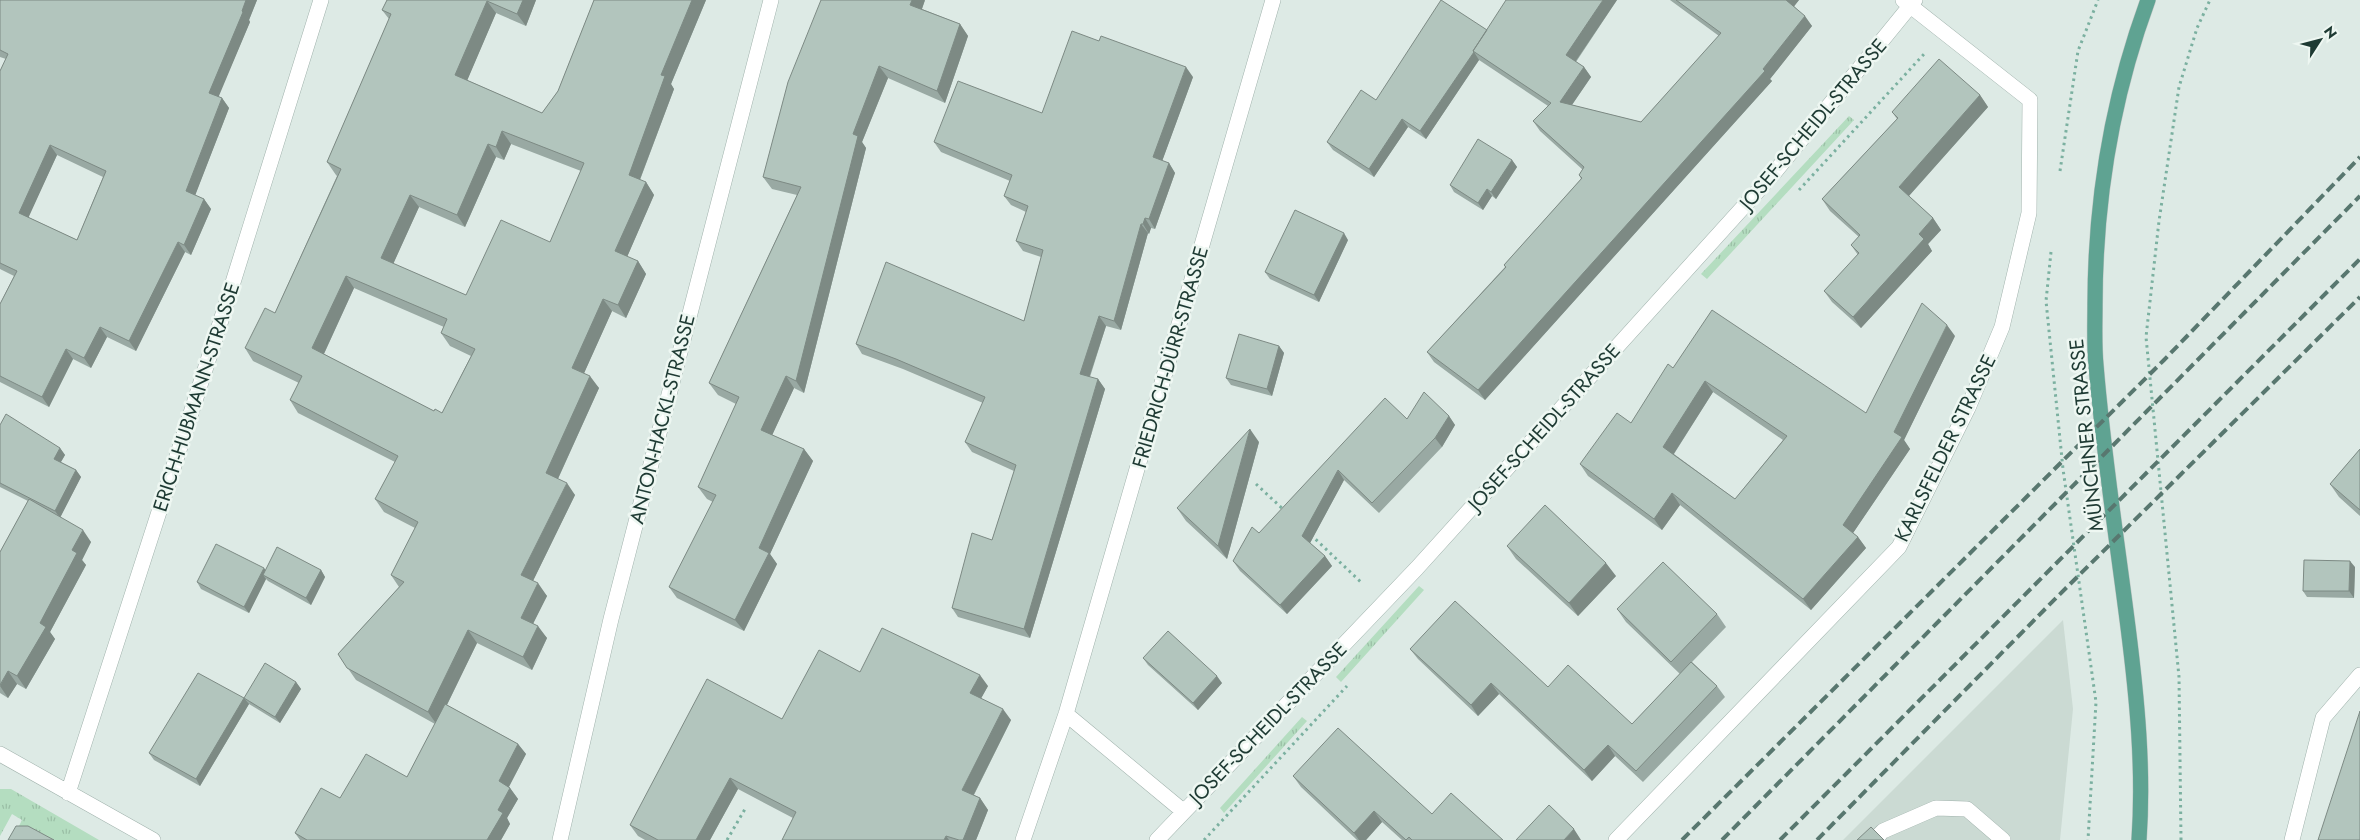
<svg xmlns="http://www.w3.org/2000/svg" width="2360" height="840" viewBox="0 0 2360 840" font-family="Jost,sans-serif">
	<defs>
		<pattern id="grass-tufts" width="24" height="20" patternUnits="userSpaceOnUse" patternTransform="scale(1.25)"><rect width="24" height="20" fill="#b4ddc0"/><path d="M3 7l-1-3M5 7V3M7 7l1-3M15 17l-1-3M17 17v-4M19 17l1-3" fill="none" stroke="#9abea5"/></pattern>
	</defs>
	<rect width="100%" height="100%" fill="#ddeae5"/>
	<path fill="#cbdad3" d="M2063 620 2073 709 2060 840H1843Z"/>
	<path fill="url(#grass-tufts)" d="M1849 116 1854 120 1707 279 1701 274Z
		M1419 586 1424 590 1341 682 1336 677Z
		M1302 717 1307 721 1224 813 1220 808Z
		M0 789H11L99 840H40L18 828 22 820 12 814 0 836Z"/>
	<g fill="none" stroke-linecap="round" stroke-linejoin="round">
		<g stroke="#a0b2ac" stroke-width="16">
			<path id="minor" d="M1066 714 1183 811
				M0 754 153 840
				M68 793 225 308 321 0
				M560 840 611 619 771 0
				M1023 840 1066 714 1273 0
				M1157 840 1417 568 1774 173 1915 0
				M1616 840 1899 547 1968 408 2002 327 2029 213 2030 100 1903 0
				M1874 840 1883 831 1936 808 1967 809 2003 840
				M2292 840 2323 718 2360 675"/>
		</g>
		<g stroke="#bcc4c2" stroke-width="16">
			<path id="major" d="M2139 840C2144 769 2137 698 2128 627 2117 540 2103 452 2096 365 2094 345 2095 325 2095 305 2095 201 2112 98 2148 0"/>
		</g>
		<path stroke="#7bb0a0" stroke-width="3" stroke-dasharray="2.5 4" stroke-linecap="butt" d="M2060 171 2078 51 2098 0
			M1799 190 1925 53
			M2051 252 2046 301 2063 469 2096 702 2088 840
			M1256 484 1285 511
			M1311 535 1363 584
			M727 840 745 809
			M1204 840 1347 686
			M2181 840 2179 677 2146 337 2159 221 2179 87 2197 28 2210 0"/>
		<use href="#minor" stroke="#fff" stroke-width="15"/>
		<use href="#major" stroke="#5fa392" stroke-width="15"/>
		<path stroke="#58776f" stroke-width="4" stroke-dasharray="10 5" stroke-linecap="butt" d="M1682 840 2164 360 2360 157
			M1722 840 2360 196
			M1780 840 2360 259
			M1817 840 2058 596 2360 297"/>
	</g>
	<path fill="#99a9a3" fill-rule="evenodd" d="M0 0H257L249 20 250 22 218 96 222 98 229 108 195 195 204 199 211 209 191 255 185 252 136 351 107 337 91 368 73 359 49 407 0 382V304L14 276 0 269V71L6 59 0 57ZM57 155 103 177 77 240 28 217Z
		M387 0H536L526 26 496 13 467 80 542 113 558 91 594 0H706L671 84 674 89 640 180 646 182 654 195 627 257 638 261 646 274 626 318 612 311 584 373 599 388 558 479 575 495 533 581 547 596 533 623 547 638 532 670 477 643 447 705 518 744 526 754 509 787 510 788 518 799 507 818 510 824 501 840H300L295 833 340 798 407 777 435 724 356 680 338 654 399 587 391 575 415 528 384 512 375 499 395 462 298 413 290 400 299 383 253 361 245 348 275 313 337 176 336 175 327 162 389 19 382 10ZM511 144 581 171 550 242 466 295 393 264 419 207 465 227 496 157 504 160ZM354 288 444 327 441 333 450 346 471 356 442 413 434 411 324 354Z
		M925 0 922 9 960 24 968 36 945 103 888 78 862 142 866 148 804 393 794 388 772 435 804 449 813 461 770 554 777 564 744 631 677 598 669 587 713 502 707 499 698 487 736 404 718 395 709 383 797 195 772 189 763 177Z
		M1617 0 1576 62 1584 67 1591 77 1572 105 1641 122 1719 36 1670 0H1799L1794 6 1812 26 1770 79 1772 81 1485 400 1434 362 1427 352 1505 267 1504 265 1581 179 1579 175 1583 170 1540 131 1533 121 1548 106 1479 60 1426 139 1408 127 1374 177 1333 150 1327 142 1376 100 1487 30Z
		M1193 77 1162 161 1169 163 1175 173 1155 229 1151 228 1149 234 1148 233 1121 330 1106 326 1090 377 1098 379 1105 389 1030 638 958 617 952 608 992 540 1014 471 972 452 965 442 983 403 903 369 862 354 856 344 1024 321 1041 257 1023 251 1016 241 1026 212 1011 205 1004 196 1010 181 941 152 934 142 1042 113Z
		M1980 95 1988 107 1909 196 1933 218 1941 230 1928 244 1932 251 1861 328 1832 302 1824 291 1858 255 1851 245 1859 237 1830 211 1822 199 1897 119 1892 112Z
		M1512 160 1517 167 1496 199 1492 196 1483 210 1454 192 1450 185Z
		M1348 240 1319 302 1270 279 1265 272Z
		M1955 336 1904 440 1910 449 1853 533 1858 537 1866 548 1811 610 1680 505 1662 530 1588 476 1580 464 1631 423 1673 368 1866 413ZM1713 392 1783 440 1735 499 1674 454Z
		M1279 346 1284 353 1272 396 1231 385 1226 378Z
		M1449 416 1455 425 1442 447 1379 513 1344 480 1310 543 1325 556 1332 566 1287 614 1240 571 1233 561 1259 533 1407 419Z
		M0 425 60 448 65 455 61 462 76 470 81 477 60 517 91 542 82 560 86 565 50 632 55 639 26 689 17 684 8 698 0 693V552L28 501 0 487Z
		M1259 442 1227 559 1186 521 1177 508Z
		M2360 449V516L2339 497 2330 484Z
		M1507 546 1616 576 1578 616 1516 559Z
		M2355 567 2354 598 2307 597 2303 591Z
		M265 570H321L325 577 311 605 268 581 266 579 249 613 201 589 197 582Z
		M1617 609 1717 614 1726 627 1692 662 1717 686 1725 697 1643 782 1615 756 1592 781 1499 694 1478 716 1418 659 1410 649 1548 687 1632 724 1680 674 1626 622Z
		M1143 658 1222 683 1198 710 1148 665Z
		M860 672 988 686 981 698 1011 720 974 795 980 798 988 810 976 840H782L793 818 738 789 710 840H645L638 836 630 825Z
		M296 682 301 689 280 723 249 704 200 786 154 760 149 753 244 698Z
		M1293 776 1432 814 1503 840H1402L1382 822 1366 840H1357L1301 787Z"/>
	<path fill="#7d8a84" d="M246 0H257L249 20 250 22 216 103 209 93Z
		M523 0H536L526 26 517 14Z
		M692 0H706L671 84 674 89 637 187 629 175 661 75Z
		M912 0H925L919 17 910 5Z
		M1603 0H1617L1573 65 1566 55Z
		M1786 0H1799L1792 9Z
		M487 1 496 13 464 88 455 75Z
		M1805 16 1812 26 1770 79 1772 81 1485 400 1478 390 1763 69Z
		M960 24 968 36 945 103 937 91Z
		M1474 52 1479 60 1426 139 1420 131Z
		M879 66 888 78 862 142 866 148 804 393 796 381 853 134Z
		M1186 67 1193 77 1160 167 1153 157Z
		M1584 67 1591 77 1567 112 1560 102Z
		M1980 95 1988 107 1907 198 1899 187Z
		M222 98 229 108 193 201 186 191Z
		M1402 119 1408 127 1374 177 1369 169Z
		M502 131 511 144 504 160 496 147Z
		M488 144 496 157 465 227 457 215Z
		M50 145 57 155 26 223 19 213Z
		M1512 160 1517 167 1496 199 1491 192Z
		M1169 163 1175 173 1155 229 1149 219Z
		M646 182 654 195 624 264 615 251Z
		M1487 189 1492 196 1483 210 1478 203Z
		M410 195 419 207 390 271 381 258Z
		M204 199 211 209 191 255 184 245Z
		M1145 218 1151 228 1149 234 1143 224Z
		M1933 218 1941 230 1928 244 1932 251 1861 328 1853 317 1919 234Z
		M1141 224 1148 233 1121 330 1114 321Z
		M1344 233 1348 240 1319 302 1314 295Z
		M178 242 185 252 136 351 129 341Z
		M638 261 646 274 626 318 618 305Z
		M346 276 354 288 321 360 312 348Z
		M603 299 612 311 581 380 572 368Z
		M1099 316 1106 326 1087 384 1080 374Z
		M1947 325 1955 336 1904 440 1910 449 1851 536 1843 525 1894 432Z
		M100 327 107 337 91 368 84 358Z
		M1279 346 1284 353 1272 396 1267 389Z
		M66 349 73 359 49 407 42 397Z
		M590 376 599 388 555 485 546 473Z
		M786 376 794 388 769 442 761 430Z
		M1098 379 1105 389 1030 638 1024 629Z
		M1705 381 1713 392 1671 458 1663 447Z
		M1449 416 1455 425 1442 447 1435 438Z
		M1250 429 1259 442 1227 559 1218 546Z
		M60 448 65 455 59 465 54 459Z
		M804 449 813 461 770 554 777 564 744 631 735 620 759 548Z
		M76 470 81 477 60 518 55 511Z
		M1338 470 1344 480 1309 545 1302 536Z
		M567 483 575 495 530 587 521 575Z
		M1672 493 1680 505 1662 530 1654 519Z
		M83 530 91 542 82 560 86 565 50 632 55 639 26 689 17 676 40 623 72 550Z
		M1858 537 1866 548 1811 610 1803 599Z
		M1325 556 1332 566 1287 614 1280 605Z
		M2350 561 2355 567 2354 598 2349 591Z
		M1606 563 1616 576 1578 616 1569 603Z
		M264 568 269 574 263 575 266 579 249 613 244 607Z
		M321 570 325 577 311 605 306 598Z
		M538 583 547 596 530 630 521 618Z
		M538 626 547 638 532 670 523 657Z
		M468 630 477 643 437 725 428 712Z
		M8 671 17 684 8 698 0 686Z
		M980 675 988 686 978 704 970 693Z
		M1217 676 1222 683 1198 710 1193 703Z
		M296 682 301 689 280 723 275 717Z
		M1491 683 1499 694 1478 716 1471 705Z
		M244 698 249 704 200 786 196 779Z
		M1003 709 1011 720 970 802 962 790Z
		M518 744 526 754 506 792 499 781Z
		M1608 745 1615 756 1592 781 1584 770Z
		M730 778 738 789 710 840H696Z
		M510 788 518 799 507 818 510 824 501 840H487L498 810Z
		M980 798 988 810 976 840H963Z
		M1374 811 1382 822 1366 840H1359L1354 833Z
		M1574 829 1581 840H1564Z
		M946 836 949 840H944Z"/>
	<path fill="#b2c5bd" stroke="#7d8a84" fill-rule="evenodd" d="M0 0H246L242 11 243 12 209 93 222 98 186 191 204 199 184 245 178 242 129 341 100 327 84 358 66 349 42 397 0 376V304L17 271 0 263V71L8 54 0 50ZM50 145 106 171 77 240 19 213Z
		M387 0H523L517 14 487 1 455 75 542 113 558 91 594 0H692L661 75 665 76 629 175 646 182 615 251 638 261 618 305 603 299 572 368 590 376 546 473 567 483 521 575 538 583 521 618 538 626 523 657 468 630 428 712 347 668 338 654 404 582 391 575 418 522 375 499 398 456 290 400 302 376 245 348 265 308 275 313 341 169 327 162 391 14 382 10ZM502 131 584 163 550 242 501 220 466 295 381 258 410 195 457 215 488 144 496 147ZM346 276 447 319 441 333 475 349 442 413 435 409 434 411 312 348Z
		M821 0H912L910 5 960 24 937 91 879 66 853 134 858 136 796 381 786 376 761 430 804 449 759 548 769 553 735 620 669 587 716 495 698 487 739 397 709 383 801 187 763 177 788 82Z
		M1441 0 1487 30 1473 51 1474 52 1420 131 1402 119 1369 169 1327 142 1361 90 1376 100Z
		M1506 0H1603L1566 55 1584 67 1560 102 1641 122 1721 33 1676 0H1786L1805 16 1763 69 1765 71 1478 390 1427 352 1506 267 1504 265 1582 178 1579 175 1584 167 1533 121 1551 103 1473 51Z
		M1072 31 1099 41 1101 36 1186 67 1153 157 1169 163 1149 219 1145 218 1143 224H1141L1114 321 1099 316 1080 374 1098 379 1024 629 952 608 972 533 992 540 1016 465 965 442 985 397 896 359 856 344 886 262 1024 321 1043 250 1016 241 1028 206 1004 196 1012 175 934 142 958 81 1042 113Z
		M1939 59 1980 95 1899 187 1933 218 1919 234 1924 239 1853 317 1824 291 1859 253 1851 245 1860 235 1822 199 1898 118 1892 112Z
		M1478 139 1512 160 1491 192 1487 189 1478 203 1450 185Z
		M1295 210 1344 233 1314 295 1265 272Z
		M1922 303 1947 325 1894 432 1902 437 1843 525 1858 537 1803 599 1672 493 1654 519 1580 464 1617 413 1631 423 1668 364 1673 368 1712 310 1866 413ZM1705 381 1787 436 1735 499 1663 447Z
		M1239 334 1279 346 1267 389 1226 378Z
		M1424 392 1449 416 1435 438 1372 503 1338 470 1302 536 1325 556 1280 605 1233 561 1252 527 1259 533 1385 398 1407 419Z
		M6 414 60 448 54 459 76 470 55 511 0 483V425Z
		M1250 429 1218 546 1177 508Z
		M2360 449V510L2330 484Z
		M29 499 83 530 72 550 77 553 40 623 46 627 17 676 8 671 0 685V552Z
		M1545 505 1606 563 1569 603 1507 546Z
		M216 544 264 568 244 607 197 582Z
		M277 547 321 570 306 598 263 575Z
		M2304 560 2350 561 2349 591H2303Z
		M1663 562 1717 614 1671 662 1617 609Z
		M1455 601 1548 687 1568 665 1632 724 1691 662 1717 686 1636 771 1608 745 1584 770 1491 683 1471 705 1410 649Z
		M882 628 980 675 970 693 1003 709 962 790 980 798 963 840H959L946 836 944 840H782L796 812 730 778 696 840H658L630 825 707 679 782 719 819 650 860 672Z
		M1168 631 1217 676 1193 703 1143 658Z
		M265 663 296 682 275 717 244 698Z
		M198 673 244 698 196 779 149 753Z
		M445 704 518 744 499 781 510 788 498 810 503 813 487 840H307L295 833 321 788 340 798 366 754 407 777Z
		M2360 711V840H2318Z
		M1338 728 1432 814 1451 793 1503 840H1412L1409 837 1406 840 1374 811 1354 833 1293 776Z
		M1549 805 1574 829 1564 840H1516Z
		M16 826H28L54 840H8Z
		M1871 827 1884 840H1857Z"/>
	<g text-anchor="middle" stroke-width="5" stroke-linejoin="round" paint-order="stroke">
		<g font-size="20" fill="#1e3a33" stroke="#eef7f2">
			<text transform="translate(1813 124) rotate(-50)" y="7">JOSEF-SCHEIDL-STRASSE</text>
			<text transform="translate(1170 357) rotate(-74)" y="7">FRIEDRICH-DÜRR-STRASSE</text>
			<text transform="translate(196 397) rotate(-72)" y="7">ERICH-HUBMANN-STRASSE</text>
			<text transform="translate(662 419) rotate(-76)" y="7">ANTON-HACKL-STRASSE</text>
			<text transform="translate(1544 427) rotate(-48)" y="7">JOSEF-SCHEIDL-STRASSE</text>
			<text transform="translate(2086 435) rotate(-96)" y="7">MÜNCHNER STRASSE</text>
			<text transform="translate(1945 448) rotate(-64)" y="7">KARLSFELDER STRASSE</text>
			<text transform="translate(1268 723) rotate(-46)" y="7">JOSEF-SCHEIDL-STRASSE</text>
		</g>
	</g>
	<g transform="translate(2320 40) rotate(54)" stroke="#eef7f2" stroke-width="4" paint-order="stroke">
	<path d="M0-4L9 19L0 12L-9 19Z" fill="#1e3a33"/>
	<text y="-8" font-size="14" font-weight="bold" text-anchor="middle" fill="#1e3a33">N</text>
	</g>
</svg>
